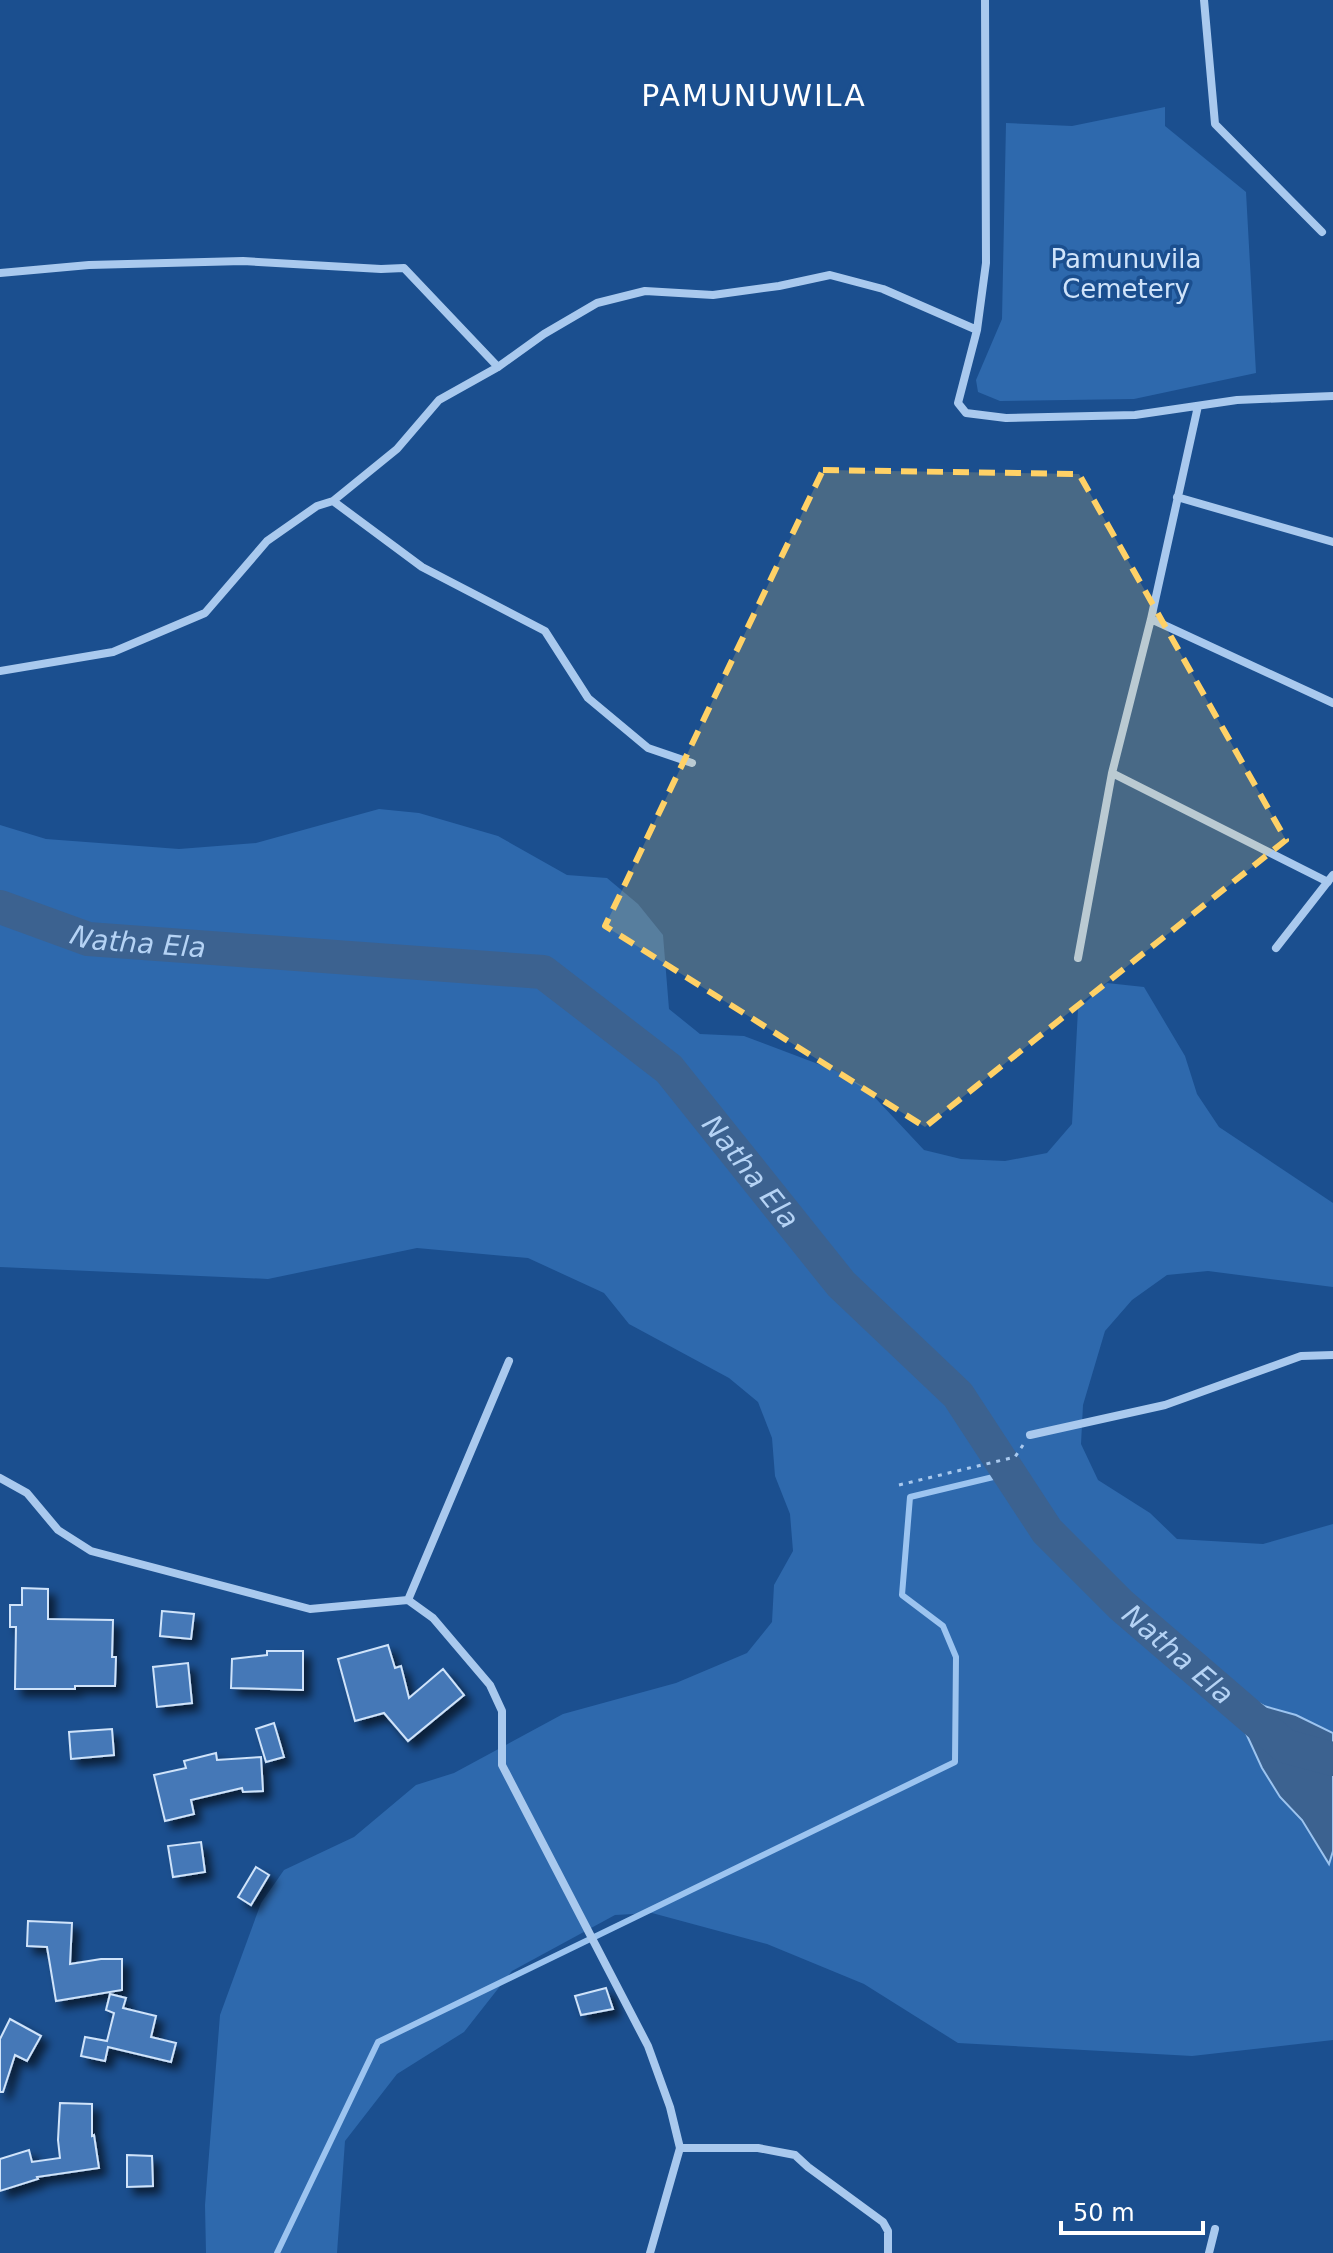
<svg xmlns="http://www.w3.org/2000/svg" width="1333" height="2253" viewBox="0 0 1333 2253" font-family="'DejaVu Sans',sans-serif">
	<defs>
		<filter id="shadow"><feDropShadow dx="7" dy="7" stdDeviation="4" flood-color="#0009"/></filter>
	</defs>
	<rect width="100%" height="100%" fill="#1b4f8f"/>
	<path fill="#2e69ad" d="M1165 107V126L1246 192 1256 373 1134 399 1000 401 978 392 976 380 1002 319 1006 123 1072 126Z
		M379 809 419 813 498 836 567 875 607 878 638 904 663 935 669 1009 700 1034 744 1036 834 1070 866 1088 924 1150 961 1159 1005 1161 1047 1153 1072 1124 1078 1009 1107 983 1144 987 1185 1056 1197 1094 1219 1127 1333 1203V1287L1208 1271 1167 1275 1132 1300 1105 1331 1083 1405 1081 1444 1098 1480 1150 1513 1177 1539 1263 1544 1333 1524V2040L1192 2056 958 2043 864 1984 767 1944 652 1913 615 1915 512 1971 464 2032 397 2074 345 2141 337 2253H206L205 2205 220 2015 261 1903 284 1870 354 1837 416 1785 454 1773 563 1714 676 1683 747 1653 772 1622 774 1585 793 1551 790 1514 775 1476 772 1438 758 1402 729 1378 629 1324 604 1293 528 1258 417 1248 268 1279 0 1267V825L46 839 179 849 256 843Z"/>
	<path fill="#3c6290" stroke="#9cc4f0" stroke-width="2" d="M1227 1686 1264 1706 1296 1715 1333 1733V1851L1329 1864 1302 1820 1280 1797 1262 1768 1245 1731 1229 1708Z"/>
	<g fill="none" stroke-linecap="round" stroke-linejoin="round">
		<path stroke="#9cc4f0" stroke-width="6" d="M277 2253 378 2042 955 1762 956 1657 943 1626 902 1595 910 1497 1010 1473"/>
		<path stroke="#3c6290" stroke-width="34" id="s1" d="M0 907 88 939 543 972 669 1069 841 1284 958 1395 1047 1531 1121 1605 1285 1746 1333 1759"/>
	</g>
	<path fill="#4478b7" stroke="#cfe3fa" stroke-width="2" filter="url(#shadow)" d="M22 1588 48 1589V1619L113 1620 112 1657H116L115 1686H75V1689H15L16 1627H10V1605H22Z
		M162 1611 194 1614 191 1639 160 1636Z
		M388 1645 395 1668 401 1666 409 1698 443 1669 464 1695 408 1741 384 1713 355 1721 338 1659Z
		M267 1651H303V1690L231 1688 232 1659 267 1655Z
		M188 1663 192 1703 157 1707 153 1667Z
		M274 1723 284 1757 266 1762 256 1729Z
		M112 1729 114 1755 71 1759 69 1732Z
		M216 1753 217 1760 261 1757 263 1791 243 1792 242 1788 191 1800 194 1814 165 1821 154 1775 186 1768 184 1761Z
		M201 1842 205 1872 173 1877 168 1846Z
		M256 1867 269 1875 251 1905 238 1897Z
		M28 1921 72 1923 70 1964 101 1959H122V1990L56 2001 47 1947 27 1946Z
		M606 1988 613 2009 581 2015 575 1996Z
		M110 1994 126 1998 123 2008 156 2016 151 2037 176 2043 171 2062 108 2047 105 2061 81 2056 85 2037 107 2041 114 2013 106 2010Z
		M10 2019 41 2036 27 2061 15 2055 3 2092H0V2039Z
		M60 2103 92 2104V2136L94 2135 99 2168 37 2177 38 2179 0 2191V2159L29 2150 32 2162 60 2158 58 2140Z
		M127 2155 152 2156 153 2186 127 2187Z"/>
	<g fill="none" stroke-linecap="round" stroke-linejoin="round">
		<path stroke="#a9c9ee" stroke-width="3" stroke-dasharray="4 6" stroke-linecap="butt" d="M899 1485 1015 1457 1023 1445"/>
		<path stroke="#a9c9ee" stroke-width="8" d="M985 0 986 263 977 330 958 403 966 413 1006 418 1135 415 1237 400 1333 396
			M1204 0 1215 124 1322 232
			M0 273 89 265 243 261 381 269 404 268 498 367
			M1177 497 1333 542
			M333 501 422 567 545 631 588 698 648 748 692 763
			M1151 619 1333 703
			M0 671 113 652 205 613 267 541 317 506 333 501 397 449 439 400 498 367 544 334 597 303 645 291 713 295 779 286 830 275 883 289 977 330
			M1112 773 1328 882
			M1276 948 1333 875
			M1078 958 1112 773 1151 619 1198 406
			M1030 1435 1165 1405 1301 1356 1333 1355
			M0 1478 27 1493 58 1530 91 1551 310 1609 408 1600 433 1618 490 1685 502 1711V1765L648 2046 670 2107 680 2148 650 2253
			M408 1600 509 1361
			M680 2148H758L795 2155 808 2167 883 2222 888 2231V2253
			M1209 2253 1215 2229"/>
	</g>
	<path fill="#ffd166" fill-opacity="0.2" stroke="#ffd166" stroke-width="6" stroke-dasharray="16 10" stroke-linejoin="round" d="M823 470 1079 474 1286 840 925 1127 605 926Z"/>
	<g text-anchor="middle" stroke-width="7" stroke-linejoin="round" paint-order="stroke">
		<g font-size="26" fill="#cfe3fa" stroke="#1b4f8f">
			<text x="1126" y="268">Pamunuvila<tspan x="1126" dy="30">Cemetery</tspan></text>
		</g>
		<g font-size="28" font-style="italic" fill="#b5d3f5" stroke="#1b4f8f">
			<text dy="10" stroke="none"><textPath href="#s1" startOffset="144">Natha Ela</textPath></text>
			<text dy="10" stroke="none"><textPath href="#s1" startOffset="840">Natha Ela</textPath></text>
			<text dy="10" stroke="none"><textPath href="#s1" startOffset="1488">Natha Ela</textPath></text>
		</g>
		<g font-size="30" letter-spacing="2" fill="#fff" stroke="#1b4f8f">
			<text x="754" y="106">PAMUNUWILA</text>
		</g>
	</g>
	<path d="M1061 2221v12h142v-12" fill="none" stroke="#ffffff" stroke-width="4"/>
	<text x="1073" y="2221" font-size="24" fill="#ffffff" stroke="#1b4f8f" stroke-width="6" paint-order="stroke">50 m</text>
</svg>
